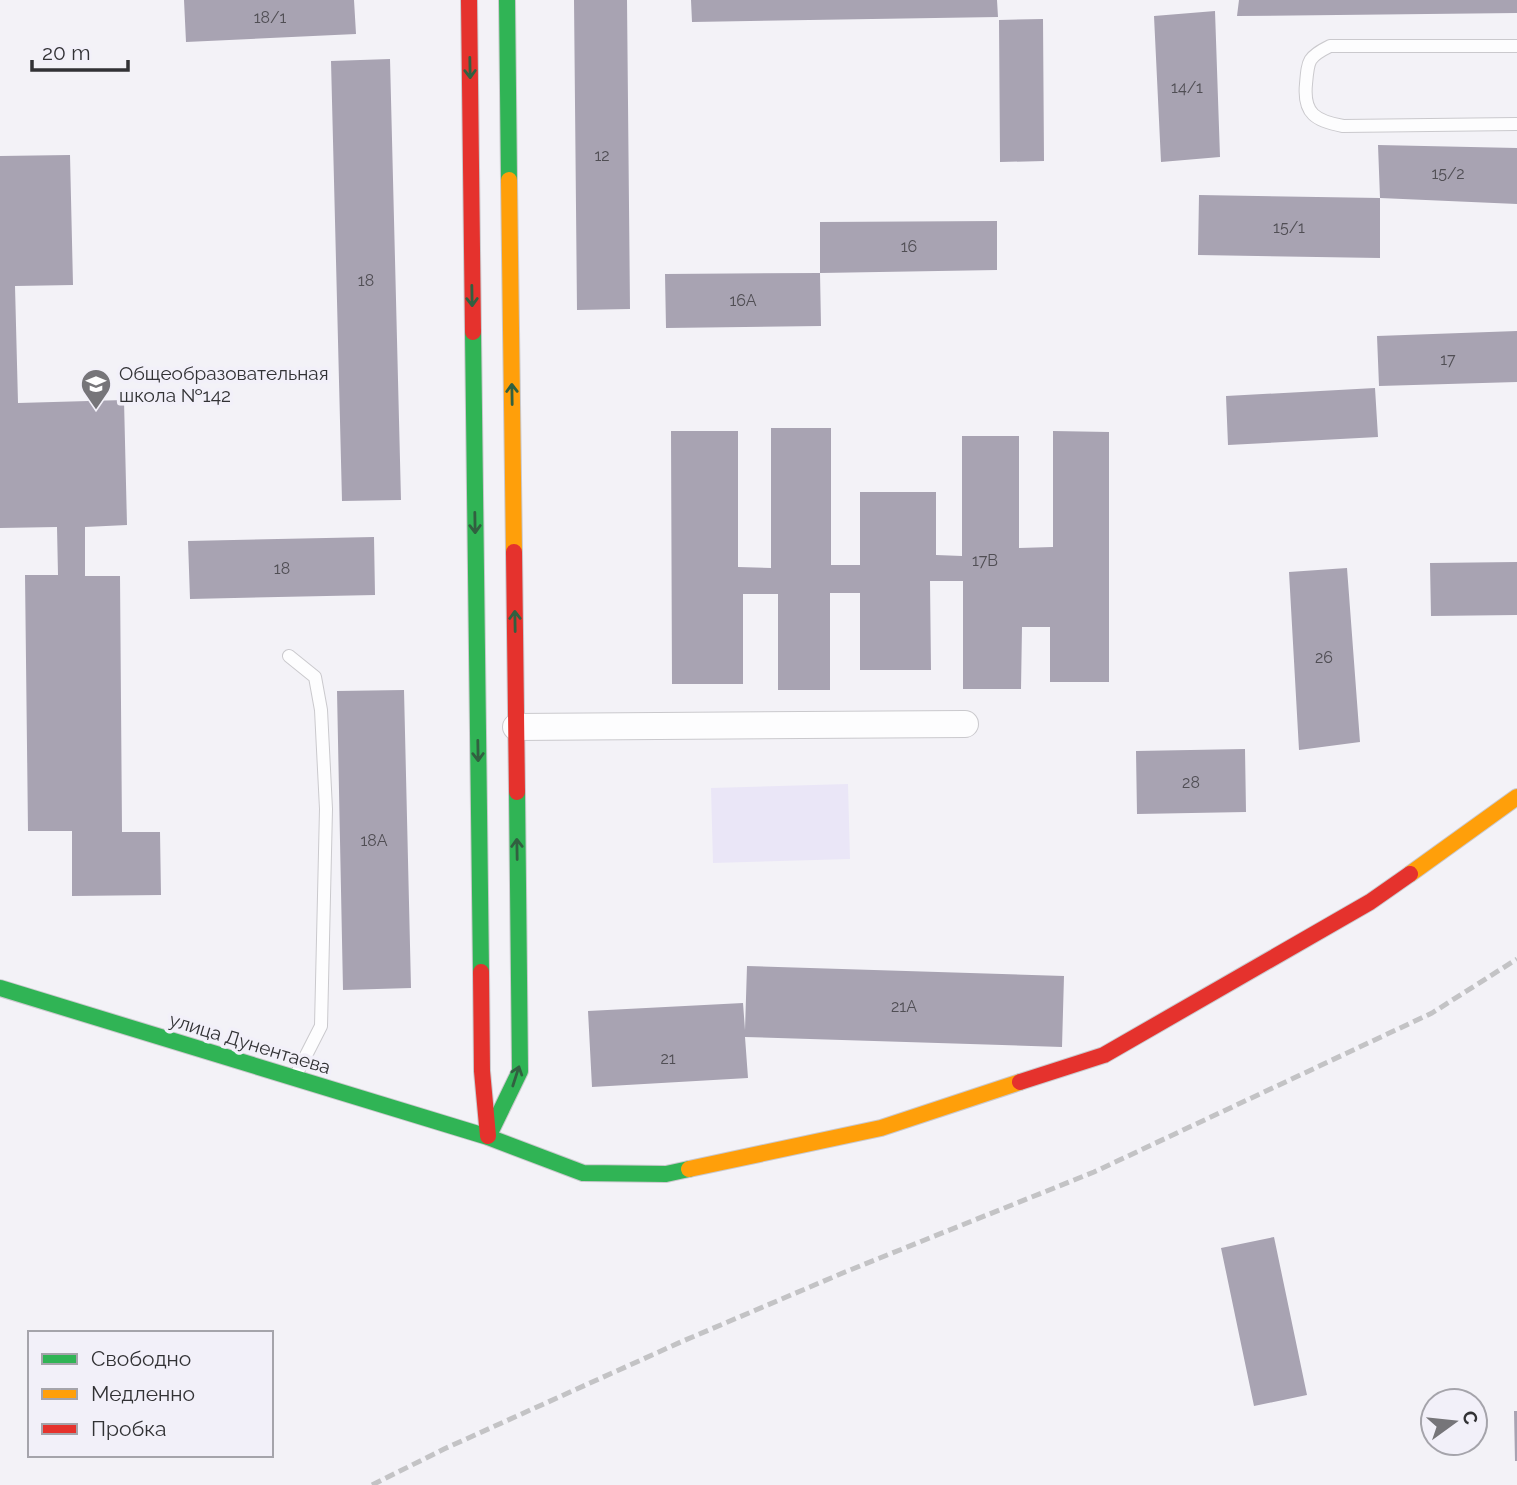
<svg xmlns="http://www.w3.org/2000/svg" width="1517" height="1485" viewBox="0 0 1517 1485" font-family="Raleway,sans-serif">
	<rect width="100%" height="100%" fill="#f3f2f7"/>
	<path fill="#eae6f7" d="M848 784 850 859 713 863 711 788Z"/>
	<path fill="#a8a3b2" d="M184 0H354L356 34 186 42Z
		M574 0H627L630 309 577 310Z
		M691 0H997L998 17 692 22Z
		M1239 0H1517V13L1237 16Z
		M1215 11 1220 157 1161 162 1154 16Z
		M1043 19 1044 161 1000 162 999 20Z
		M390 59 401 500 342 501 331 61Z
		M1378 145 1517 148V204L1380 198V258L1198 255 1199 195 1380 198Z
		M70 155 73 285 15 286 18 403 124 400 127 525 85 527V576H120L122 832H160L161 895 72 896V831H28L25 575H58L57 527 0 528V156Z
		M997 221V270L820 273V222Z
		M820 273 821 326 666 328 665 274Z
		M1517 331V382L1379 386 1377 336Z
		M1375 388 1378 437 1228 445 1226 396Z
		M771 428H831V565H860V492H936V555L962 556V436H1019V548L1053 547V431L1109 432V682H1050V627H1022L1021 689H963V581H930L931 670H860V593H830V690H778V594H743V684H672L671 431H738V567L771 568Z
		M374 537 375 595 190 599 188 541Z
		M1517 562V615L1431 616 1430 563Z
		M1347 568 1360 742 1299 750 1289 572Z
		M404 690 411 988 343 990 337 691Z
		M1245 749 1246 812 1137 814 1136 751Z
		M747 966 1064 976 1062 1047 745 1037 748 1078 592 1087 588 1011 743 1003 745 1030Z
		M1274 1237 1307 1395 1254 1406 1221 1248Z
		M1514 1411H1517V1461H1515Z"/>
	<g fill="none" stroke-linecap="round" stroke-linejoin="round">
		<g stroke="#cac9cd" stroke-width="14">
			<path id="lane" d="M1517 46H1330C1308 57 1308 60 1306 84 1303 114 1316 121 1343 126L1517 124
				M289 656 315 677 321 710 326 809 321 1026 296 1075"/>
		</g>
		<g stroke="#cac9cd" stroke-width="28">
			<path id="street" d="M516 727 965 724"/>
		</g>
		<g stroke="#cac9cd" stroke-width="18">
			<path id="fast" d="M507 0 509 180
				M473 332 481 972
				M0 988 488 1137 583 1173 666 1174 689 1169
				M488 1137 520 1071 517 792"/>
		</g>
		<g stroke="#cac9cd" stroke-width="18">
			<path id="slow" d="M509 180 514 552
				M1410 874 1517 797
				M689 1169 881 1128 1020 1082"/>
		</g>
		<g stroke="#cac9cd" stroke-width="18">
			<path id="jam" d="M469 0 473 332
				M514 552 517 792
				M481 972 482 1071 488 1136
				M1020 1082 1104 1055 1370 902 1410 874"/>
		</g>
		<use href="#lane" stroke="#fdfdfe" stroke-width="12"/>
		<use href="#street" stroke="#fdfdfe" stroke-width="26"/>
		<use href="#fast" stroke="#30b455" stroke-width="16"/>
		<use href="#slow" stroke="#ff9f0a" stroke-width="16"/>
		<use href="#jam" stroke="#e5322d" stroke-width="16"/>
		<path stroke="#c3c3c5" stroke-width="5" stroke-dasharray="10 5" stroke-linecap="butt" d="M372 1485 444 1449 683 1341 845 1272 1094 1172 1432 1013 1517 959"/>
	</g>
	<defs><path id="oneway-shaft" d="M-6 0H5M1.5-3L5.5 0L1.5 3" fill="none" stroke-width="1.6" stroke-linecap="round" stroke-linejoin="round" transform="scale(1.75)"/></defs>
	<g stroke="#316040">
		<use href="#oneway-shaft" transform="translate(470 68) rotate(89)"/>
		<use href="#oneway-shaft" transform="translate(472 296) rotate(89)"/>
		<use href="#oneway-shaft" transform="translate(512 394) rotate(-91)"/>
		<use href="#oneway-shaft" transform="translate(475 523) rotate(89)"/>
		<use href="#oneway-shaft" transform="translate(515 621) rotate(-91)"/>
		<use href="#oneway-shaft" transform="translate(478 751) rotate(89)"/>
		<use href="#oneway-shaft" transform="translate(517 849) rotate(-91)"/>
		<use href="#oneway-shaft" transform="translate(516 1076) rotate(-72)"/>
	</g>
	<defs>
		<g id="school-pin" transform="scale(1.575)"><path d="M0 17L-7.5 6A9.5 9.5 0 1 1 7.5 6Z" fill="#767579" stroke="#f2f0f9"/><path d="M0-5L7-2L0 1L-7-2ZM-4 1L0 2.5L4 1V4Q0 6-4 4Z" fill="#fff"/></g>
	</defs>
	<g fill-rule="evenodd">
		<use href="#school-pin" x="96" y="384"/>
	</g>
	<g text-anchor="middle" stroke-width="7" stroke-linejoin="round" paint-order="stroke">
		<g font-size="16" fill="#504e54">
			<text x="270" y="23">18/1</text>
			<text x="1187" y="93">14/1</text>
			<text x="602" y="161">12</text>
			<text x="1448" y="179">15/2</text>
			<text x="1289" y="233">15/1</text>
			<text x="909" y="252">16</text>
			<text x="366" y="286">18</text>
			<text x="743" y="306">16А</text>
			<text x="1448" y="365">17</text>
			<text x="985" y="566">17В</text>
			<text x="282" y="574">18</text>
			<text x="1324" y="663">26</text>
			<text x="1191" y="788">28</text>
			<text x="374" y="846">18А</text>
			<text x="904" y="1012">21А</text>
			<text x="668" y="1064">21</text>
		</g>
		<g font-size="19" fill="#323235" stroke="#f2f0f9" text-anchor="start">
			<text x="119" y="380">Общеобразовательная<tspan x="119" dy="22">школа №142</tspan></text>
		</g>
		<g font-size="19" fill="#323235" stroke="#f2f0f9">
			<text transform="translate(250 1043) rotate(17)" y="7">улица Дунентаева</text>
		</g>
	</g>
	<rect x="28" y="1331" width="245" height="126" fill="#f2f0f9" stroke="#a5a4ab" stroke-width="2"/>
	<rect x="42" y="1354" width="35" height="10" fill="#30b455" stroke="#a5a4ab" stroke-width="2"/>
	<text x="91" y="1366" font-size="21" fill="#323235">Свободно</text>
	<rect x="42" y="1389" width="35" height="10" fill="#ff9f0a" stroke="#a5a4ab" stroke-width="2"/>
	<text x="91" y="1401" font-size="21" fill="#323235">Медленно</text>
	<rect x="42" y="1424" width="35" height="10" fill="#e5322d" stroke="#a5a4ab" stroke-width="2"/>
	<text x="91" y="1436" font-size="21" fill="#323235">Пробка</text>
	<g transform="translate(1454 1422) rotate(75)"><circle r="33" fill="#f2f0f9" stroke="#a5a4ab" stroke-width="2"/>
	<path d="M0-5L12 26L0 18L-12 26Z" fill="#767579"/>
	<text y="-10" font-size="19" font-weight="bold" text-anchor="middle" fill="#323235">С</text>
	</g>
	<path d="M32 60v10h96v-10" fill="none" stroke="#323235" stroke-width="3.5"/>
	<text x="42" y="60" font-size="21" fill="#323235" stroke="#f2f0f9" stroke-width="5" paint-order="stroke">20 m</text>
</svg>
